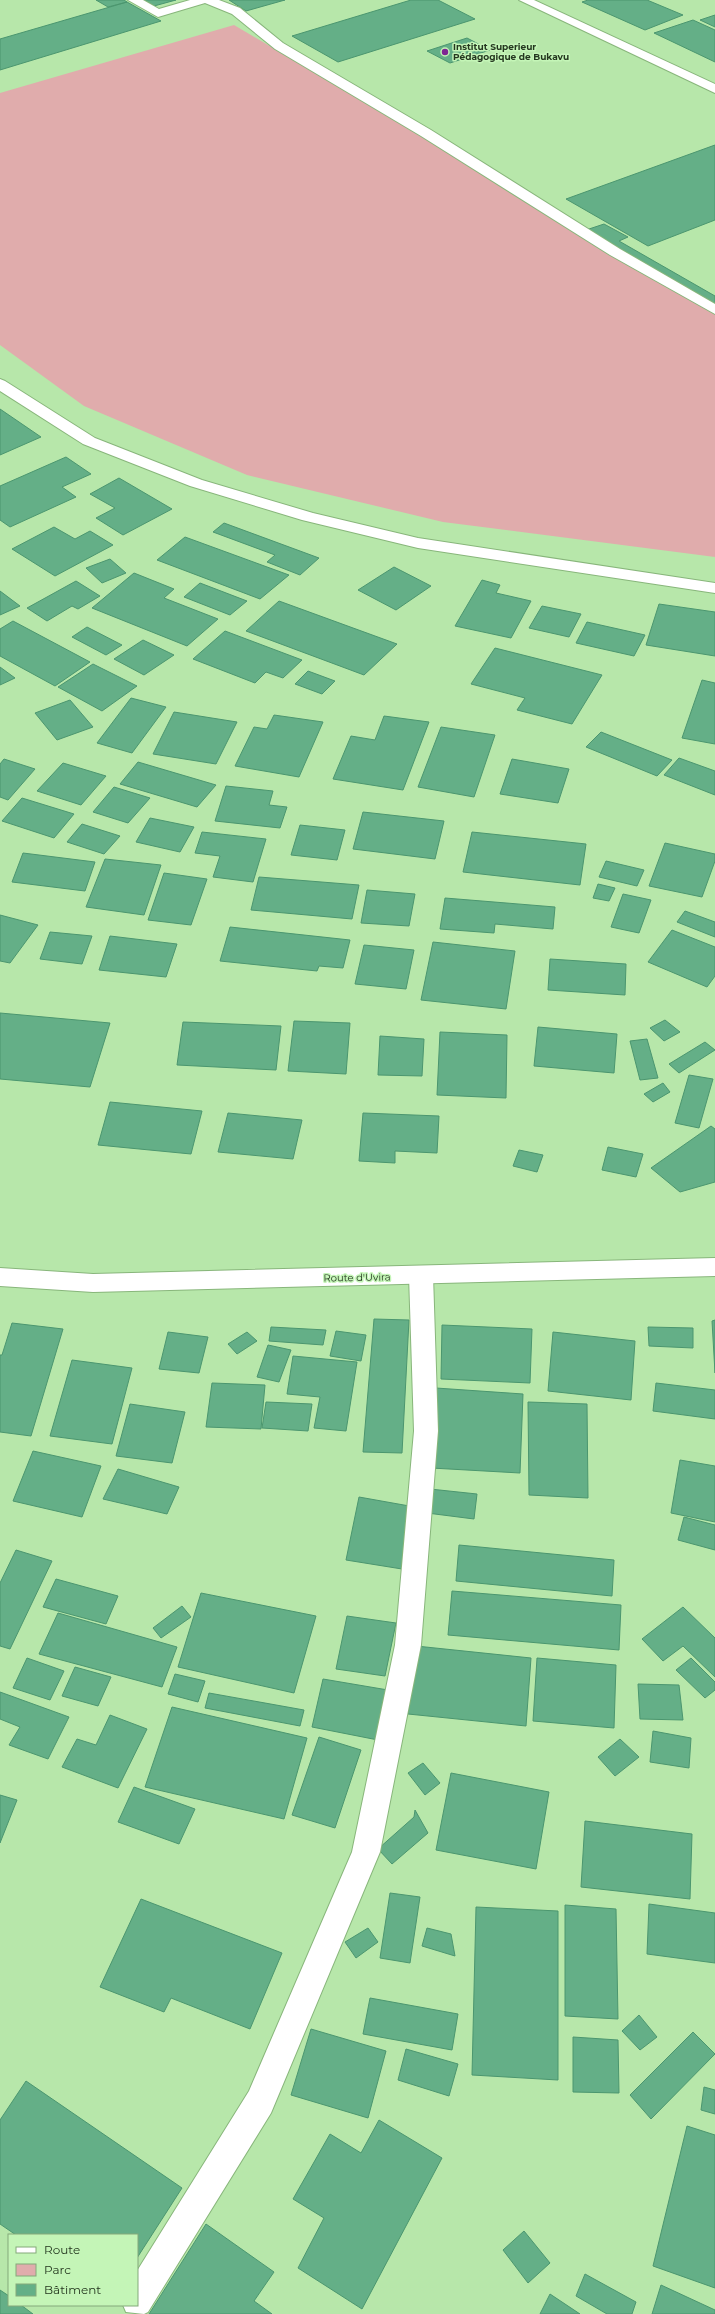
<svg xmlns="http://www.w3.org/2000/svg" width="715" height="2314" viewBox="0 0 715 2314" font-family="Montserrat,sans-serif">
	<rect width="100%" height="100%" fill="#b7e7aa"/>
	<path fill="#e0acac" d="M234 25 450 152 715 312V557L443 522 247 475 84 406 0 345V93Z"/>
	<path fill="#64af87" stroke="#4b966f" d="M96 0H124L127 2 108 7Z
		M143 0H176L154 6Z
		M229 0H285L246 11Z
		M411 0H438L475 19 338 62 292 36Z
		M588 0H647L683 15 645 30 582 2Z
		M127 2 161 21 0 70V39Z
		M715 15V27L700 20Z
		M693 20 715 30V62L654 33Z
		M467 38 490 50 450 63 427 51Z
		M715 145V220L648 246 566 199Z
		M604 224 628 237 619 241 715 296V305L586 230Z
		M0 409 41 437 0 455Z
		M66 457 91 474 62 487 76 497 10 527 0 520V486Z
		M119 478 172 509 123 535 96 518 115 508 90 494Z
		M224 523 319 558 300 575 267 562 275 555 213 532Z
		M54 527 75 539 90 531 113 545 55 576 12 549Z
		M185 537 289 575 260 599 157 560Z
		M110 559 126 573 102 583 86 568Z
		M394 567 431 586 396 610 358 590Z
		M134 573 174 589 164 598 218 619 187 646 92 608Z
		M482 580 500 585 496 593 531 601 511 638 455 626Z
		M76 581 100 596 78 609 72 606 47 621 27 608Z
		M200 583 247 601 230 615 184 597Z
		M0 591 20 606 0 615Z
		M279 601 397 644 364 675 246 631Z
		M659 604 715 612V656L646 645Z
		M542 606 581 614 569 637 529 628Z
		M13 621 90 662 55 686 0 656V629Z
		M587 622 645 635 634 656 576 643Z
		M87 627 122 645 106 655 72 637Z
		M225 631 302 660 283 678 266 672 255 683 193 659Z
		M143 640 174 655 144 675 114 659Z
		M495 648 602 675 572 724 517 710 525 698 471 684Z
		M93 664 137 686 102 711 58 687Z
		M0 667 15 678 0 685Z
		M308 671 335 681 322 694 295 684Z
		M702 680 715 683V744L682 738Z
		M131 698 166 707 132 753 97 743Z
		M70 700 93 727 57 740 35 713Z
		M174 712 237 722 216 764 153 754Z
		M274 715 323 722 299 777 235 766 254 727 267 729Z
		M384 716 429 722 403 790 333 779 351 736 375 740Z
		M441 727 495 735 474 797 418 787Z
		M601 732 672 760 657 776 586 747Z
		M679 758 715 771V795L664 775Z
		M4 759 35 769 8 800 0 797V764Z
		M512 759 569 769 558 803 500 794Z
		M138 762 216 785 197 807 120 784Z
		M63 763 106 776 81 805 37 791Z
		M226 786 273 791 269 805 287 807 280 828 215 821Z
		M114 787 150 798 128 823 93 812Z
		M22 798 74 814 54 838 2 821Z
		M363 812 444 821 435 859 353 849Z
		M150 818 194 827 180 852 136 842Z
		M82 824 120 836 104 854 67 842Z
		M300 825 345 830 337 860 291 855Z
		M202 832 266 839 253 882 213 877 220 856 195 853Z
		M472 832 586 844 580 885 463 872Z
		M665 843 715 854V861L702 897 649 886Z
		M23 853 95 862 85 891 12 882Z
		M105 859 161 865 144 915 86 907Z
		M606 861 644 870 637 886 599 877Z
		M164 873 207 879 191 925 148 920Z
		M259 877 359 885 352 919 251 910Z
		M598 884 615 888 609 901 593 898Z
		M367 890 415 894 409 926 361 923Z
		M623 894 651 900 639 933 611 927Z
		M445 898 555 907 553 929 495 924 494 933 440 929Z
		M685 911 715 922V937L677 922Z
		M0 915 38 925 10 963 0 961Z
		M230 927 350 940 343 968 319 966 317 971 220 961Z
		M672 930 715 947V976L707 987 648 962Z
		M50 932 92 936 82 964 40 959Z
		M110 936 177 944 166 977 99 970Z
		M433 942 515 951 506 1009 421 1000Z
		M364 945 414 950 406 989 355 984Z
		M550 959 626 964 625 995 548 990Z
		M0 1013 110 1023 90 1087 0 1079Z
		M665 1020 680 1032 664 1041 650 1028Z
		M294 1021 350 1023 346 1074 288 1071Z
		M183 1022 281 1026 276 1070 177 1065Z
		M538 1027 617 1034 614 1073 534 1066Z
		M440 1032 507 1035 506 1098 437 1095Z
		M380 1036 424 1039 422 1076 378 1075Z
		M647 1039 658 1078 640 1080 630 1041Z
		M705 1042 715 1050 679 1073 669 1064Z
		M689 1075 713 1079 699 1128 675 1123Z
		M663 1083 670 1092 653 1102 644 1094Z
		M110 1102 202 1111 191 1154 98 1145Z
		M228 1113 302 1120 293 1159 218 1152Z
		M363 1113 439 1116 437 1153 395 1151V1163L359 1161Z
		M711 1126 715 1129V1182L680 1192 651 1168Z
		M608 1147 643 1154 636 1177 602 1170Z
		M519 1150 543 1155 537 1172 513 1166Z
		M374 1319 409 1320 402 1453 363 1452Z
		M715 1320V1373L712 1321Z
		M12 1323 63 1329 31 1436 0 1432V1355H2Z
		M442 1325 532 1329 530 1383 441 1379Z
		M271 1327 326 1330 323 1345 269 1341Z
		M648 1327 693 1328V1348L649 1346Z
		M336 1331 366 1335 361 1361 330 1356Z
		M168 1332 208 1337 199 1373 159 1369Z
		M247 1332 257 1341 237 1354 228 1344Z
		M553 1332 635 1341 631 1400 548 1391Z
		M268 1345 291 1350 279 1382 257 1377Z
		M293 1356 357 1362 346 1431 314 1428 320 1397 287 1394Z
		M72 1360 132 1368 112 1444 50 1436Z
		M212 1383 265 1385 261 1429 206 1427Z
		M656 1383 715 1390V1419L653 1411Z
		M436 1388 523 1394 520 1473 431 1468Z
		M266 1402 312 1404 308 1431 262 1428Z
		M528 1402 587 1404 588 1498 529 1495Z
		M130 1404 185 1412 172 1463 116 1456Z
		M33 1451 101 1466 82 1517 13 1501Z
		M680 1460 715 1466V1522L671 1513Z
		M118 1469 179 1487 167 1514 103 1499Z
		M430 1489 477 1494 474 1519 427 1513Z
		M359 1497 415 1507 402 1569 346 1560Z
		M684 1517 715 1525V1550L678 1540Z
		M459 1545 614 1560 612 1596 456 1581Z
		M16 1550 52 1561 10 1649 0 1646V1583Z
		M56 1579 118 1596 106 1624 43 1607Z
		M452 1591 621 1605 619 1650 448 1635Z
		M201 1593 316 1616 294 1693 178 1667Z
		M182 1606 191 1617 161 1638 153 1628Z
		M683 1607 715 1638V1677L683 1646 663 1661 642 1639Z
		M58 1613 177 1647 162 1687 39 1654Z
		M347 1616 396 1623 385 1676 336 1669Z
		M416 1646 531 1658 526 1726 408 1714Z
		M27 1658 64 1671 50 1700 13 1688Z
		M537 1658 616 1665 614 1728 533 1721Z
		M691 1658 715 1682V1690L705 1698 676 1670Z
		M75 1667 111 1677 98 1706 62 1696Z
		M175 1674 205 1681 198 1702 168 1694Z
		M323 1679 388 1690 378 1740 312 1727Z
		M638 1684 679 1685 683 1720 640 1719Z
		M0 1692 69 1717 48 1759 9 1745 20 1727 0 1719Z
		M209 1693 304 1710 300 1726 205 1708Z
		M172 1707 307 1738 284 1819 145 1787Z
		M110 1715 147 1729 118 1788 62 1767 77 1739 96 1745Z
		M653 1731 691 1738 689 1768 650 1762Z
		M319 1737 361 1750 335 1828 292 1815Z
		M620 1739 639 1757 615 1776 598 1757Z
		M423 1763 440 1783 425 1795 408 1773Z
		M451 1773 549 1792 536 1869 436 1850Z
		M134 1787 195 1809 179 1844 118 1822Z
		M0 1795 17 1800 0 1843Z
		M415 1810 428 1833 392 1864 378 1849 414 1817Z
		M585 1821 692 1834 690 1899 581 1887Z
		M390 1893 420 1897 410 1963 380 1958Z
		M141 1899 282 1953 250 2029 171 1998 164 2012 100 1987Z
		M649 1904 715 1913V1963L647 1954Z
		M565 1905 616 1909 618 2019 565 2016Z
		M476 1907 558 1911V2080L472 2075Z
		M368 1928 378 1942 356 1958 345 1942Z
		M427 1928 451 1934 455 1956 422 1946Z
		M370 1998 458 2014 452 2050 363 2034Z
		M639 2015 657 2037 640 2050 622 2031Z
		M311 2029 386 2051 368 2118 291 2095Z
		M693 2032 715 2054 651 2119 630 2095Z
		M573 2037 618 2040 619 2093 573 2092Z
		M406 2049 458 2064 449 2096 398 2080Z
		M26 2081 182 2188 137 2258V2235H16L0 2224V2120Z
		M704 2087 715 2090V2114L701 2110Z
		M379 2120 442 2158 362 2309 298 2268 324 2218 293 2199 330 2134 361 2153Z
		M687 2126 715 2135V2288L653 2266Z
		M206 2224 274 2272 254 2301 272 2314H149Z
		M524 2231 550 2263 528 2283 503 2250Z
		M585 2274 636 2302 632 2314H607L576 2296Z
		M661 2285 715 2310V2314H652Z
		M0 2290 9 2296V2305H21L33 2314H0Z
		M550 2294 580 2314H540Z"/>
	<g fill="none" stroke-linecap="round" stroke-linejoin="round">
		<g stroke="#88b67b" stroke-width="2">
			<path id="minor" d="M128 0H143L159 9 190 0H219L240 8 283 43 431 130 620 249 715 304V314L610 255 421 136 275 49 232 14 205 3 158 17Z
				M519 0H534L715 84V93Z
				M0 379 5 381 95 438 202 480 313 513 418 538 715 583V593L418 548 302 520 190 486 83 444 0 391Z
				M421 1266 429 1269 433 1275 438 1431 421 1645 380 1852 271 2113 148 2312 144 2314 126 2312 123 2305H137V2271L249 2091 352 1852 395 1645 414 1431 409 1275 413 1269Z"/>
		</g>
		<g stroke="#88b67b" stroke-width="2">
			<path id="major" d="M715 1258V1276L93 1292 0 1286V1268L93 1274Z"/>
		</g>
		<use href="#minor" fill="#fff" fill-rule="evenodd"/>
		<use href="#major" fill="#fff" fill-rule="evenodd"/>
	</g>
	<circle fill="#7e2693" stroke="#c4f5b7" stroke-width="1.5" cx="445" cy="52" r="4"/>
	<g text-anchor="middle" stroke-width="3" stroke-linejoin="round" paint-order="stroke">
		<g font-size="9" font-weight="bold" fill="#24371f" stroke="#c4f5b7" text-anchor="start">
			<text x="453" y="50">Institut Superieur<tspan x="453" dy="10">Pédagogique de Bukavu</tspan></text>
		</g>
		<g font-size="10" fill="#24371f" stroke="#c4f5b7">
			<text transform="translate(357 1277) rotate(-1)" y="4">Route d'Uvira</text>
		</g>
	</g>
	<rect x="8" y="2234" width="130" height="72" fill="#c4f5b7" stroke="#84a97a"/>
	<rect x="16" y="2247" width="20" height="6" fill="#ffffff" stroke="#84a97a"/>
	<text x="44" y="2254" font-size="12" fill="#24371f">Route</text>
	<rect x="16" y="2264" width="20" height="12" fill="#e0acac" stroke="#84a97a"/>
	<text x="44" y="2274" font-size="12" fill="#24371f">Parc</text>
	<rect x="16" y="2284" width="20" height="12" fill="#64af87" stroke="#84a97a"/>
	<text x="44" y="2294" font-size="12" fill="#24371f">Bâtiment</text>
</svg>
